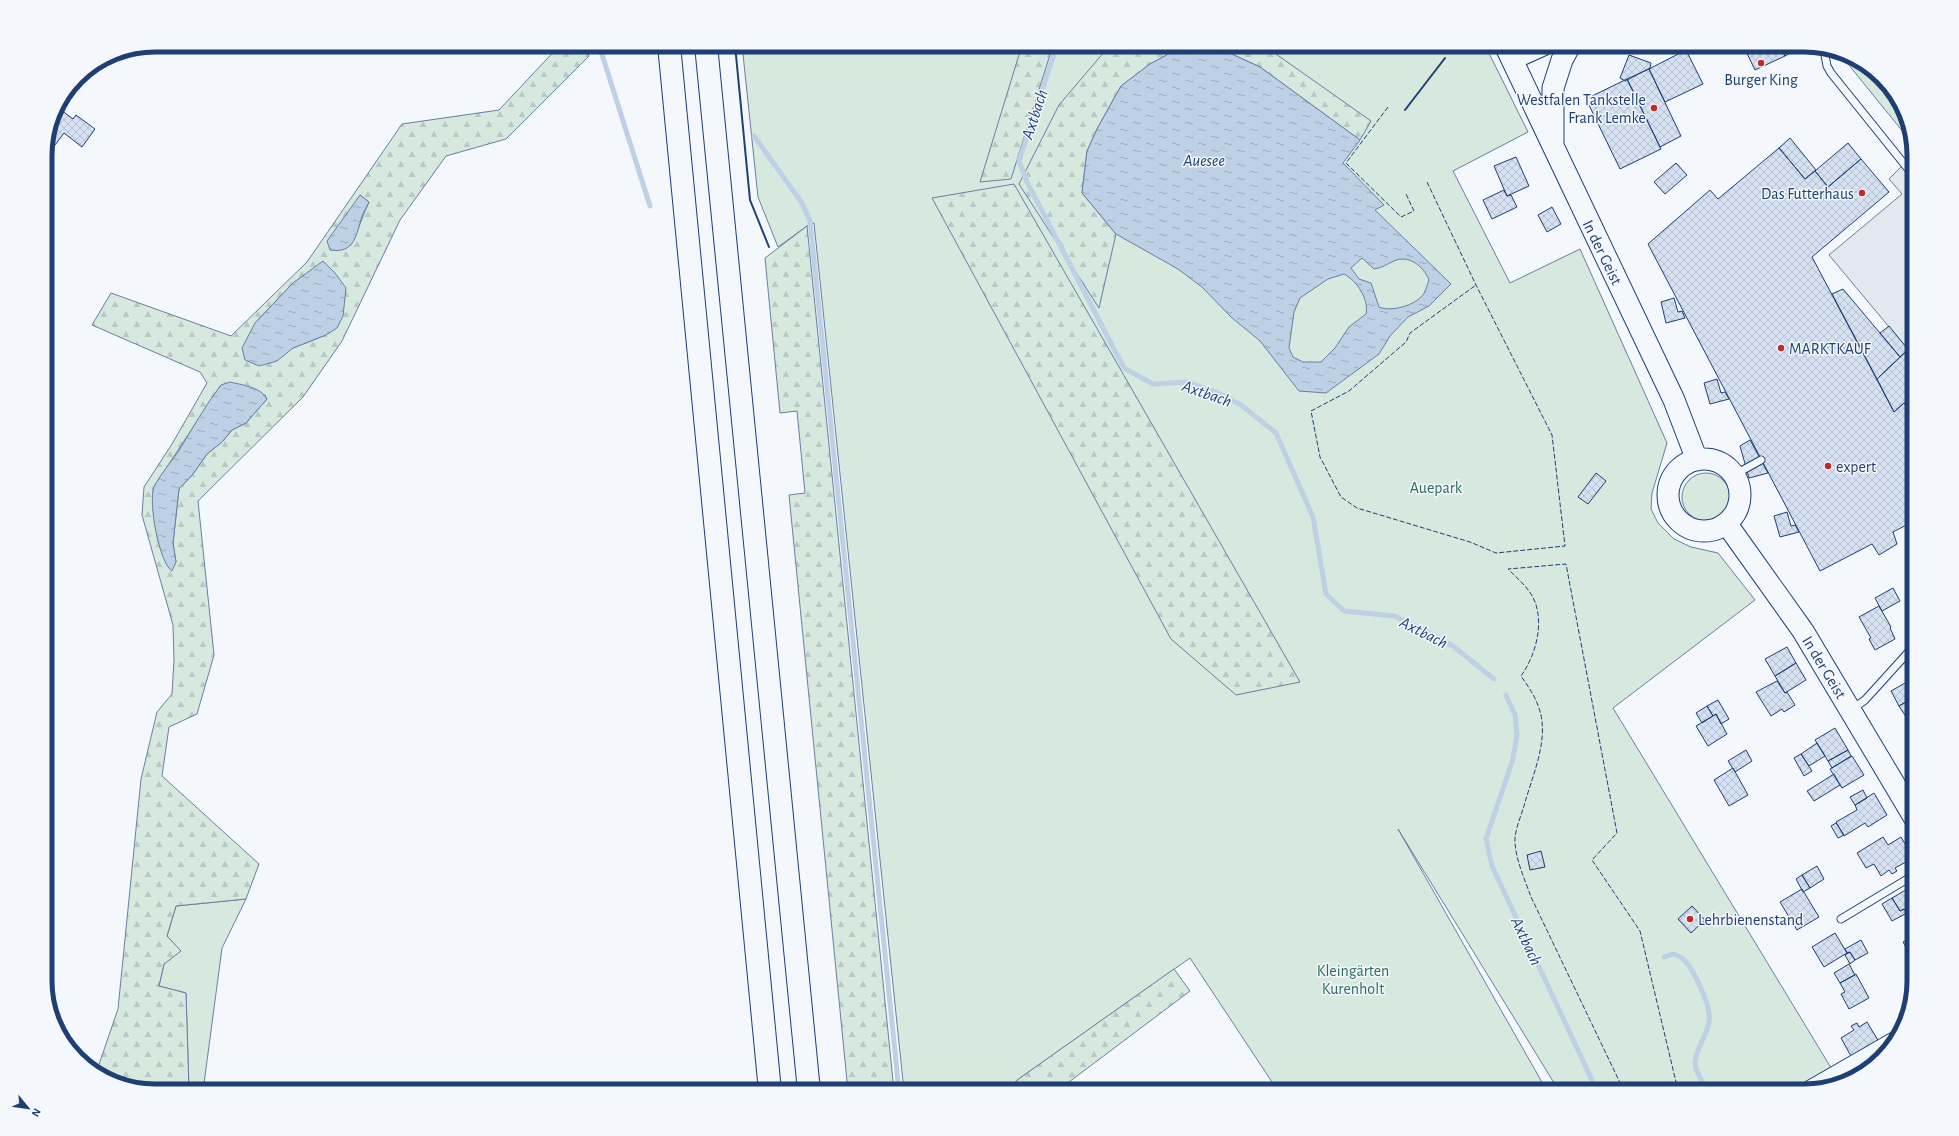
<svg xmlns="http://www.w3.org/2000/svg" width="1959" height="1136" viewBox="0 0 1959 1136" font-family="'Alegreya Sans',sans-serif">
	<defs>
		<pattern id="forest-firs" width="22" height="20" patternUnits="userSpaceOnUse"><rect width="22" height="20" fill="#d7e8df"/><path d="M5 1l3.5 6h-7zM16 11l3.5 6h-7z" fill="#b8c8c3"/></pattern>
		<pattern id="water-ripples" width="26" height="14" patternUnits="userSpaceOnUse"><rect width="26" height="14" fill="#bed0e5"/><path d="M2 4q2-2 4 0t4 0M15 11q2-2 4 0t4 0" fill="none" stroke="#9aaabe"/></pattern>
		<pattern id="building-cross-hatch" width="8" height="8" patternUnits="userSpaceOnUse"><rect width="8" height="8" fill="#d5e0f0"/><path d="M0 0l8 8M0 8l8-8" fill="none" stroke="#b6c1d1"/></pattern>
	</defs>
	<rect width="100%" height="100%" fill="#f4f7fb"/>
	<path fill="#d7e8df" stroke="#687fa3" d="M742 45H1485L1528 132 1453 171 1510 283 1580 249 1667 443 1652 493 1651 509 1658 523 1674 539 1691 547 1718 553 1755 600 1613 708 1839 1081 1804 1091H1559L1398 829 1547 1091H1278L1190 958 1020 1078 1004 1091H904L814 223 807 226 778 247 758 197Z
		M1850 57 1859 60 1896 94 1912 143 1844 59Z
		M1682 497a24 24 0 1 1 48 0a24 24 0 1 1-48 0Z
		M246 899 222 948 203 1091H189L186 993 159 986 164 964 180 951 167 936 176 906Z"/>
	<path fill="url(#forest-firs)" stroke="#687fa3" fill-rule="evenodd" d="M560 45H585L589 56 506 139 446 156 400 220 342 341 303 397 198 501 214 655 197 714 169 727 162 776 259 864 246 899 176 906 167 936 181 951 164 964 159 986 186 993 189 1091H155L100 1076 96 1073 118 1009 141 779 157 712 172 694 174 660 173 625 142 515 144 487 172 444 207 383 200 372 92 325 111 293 231 336 307 262 402 124 499 110ZM360 195 369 202C362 217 358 232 350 246ZM323 262 326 335 293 348 255 323 293 283ZM221 385 265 395 267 399 246 423 232 430 222 442 207 454 193 474 179 489 173 543 176 562 158 542 154 513 153 488Z
		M1022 45H1053L1011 179 980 182Z
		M1110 45H1185L1150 64 1121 86 1098 127 1087 151 1082 193 1116 234 1099 308 1019 184 1059 105Z
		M1212 45H1262L1266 47 1371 121 1360 140 1260 67Z
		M1014 184 1300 682 1236 695 1171 639 932 198Z
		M807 226 894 1091H848L789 495 805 493 797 411 780 413 765 258Z
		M1174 969 1190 991 1057 1091H1004L1020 1078Z"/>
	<path fill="#e3e8f0" stroke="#687fa3" d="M1914 154V341L1912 339 1905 346 1829 255 1902 194 1889 179Z"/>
	<path fill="url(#water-ripples)" stroke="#687fa3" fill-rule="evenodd" d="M1185 45H1212L1260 67 1360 140 1343 163 1384 205 1375 210 1451 284 1429 306 1408 317 1390 336 1379 354 1326 393 1299 391 1260 341 1231 317 1202 287 1178 269 1116 234 1082 193 1087 151 1098 127 1121 86 1150 64ZM1362 258 1374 269C1382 268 1387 264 1394 261 1409 254 1424 267 1429 280 1427 285 1425 294 1421 297 1412 306 1391 312 1379 307L1371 283 1359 279 1351 268ZM1344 274C1357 281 1369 299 1366 314L1349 327 1335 348 1321 362H1303L1293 357 1289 348 1294 312 1300 298 1328 279Z
		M360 195 369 202C367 206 364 211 362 216 356 235 355 254 330 250L327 241Z
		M323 261 335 273 346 288 343 316 337 328 326 335 293 348 277 361 259 366 245 360 242 348 255 323 293 283Z
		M230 382C242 385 261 387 267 399L246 423 232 430 222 442 207 454 193 474 179 489 173 543 176 562 172 571C159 563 148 501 154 487 160 475 170 463 178 452 192 429 205 406 221 385Z"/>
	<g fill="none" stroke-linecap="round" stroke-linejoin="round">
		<path stroke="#bed0e5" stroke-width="5" d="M599 45 650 206
			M1057 45 1019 161 1027 182 1124 368 1153 384 1185 382 1216 392 1241 405 1276 433 1313 517 1326 594 1344 611 1394 616 1422 629 1453 646 1494 679
			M754 136 802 203 810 221 899 1091
			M1506 695 1515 715 1517 736 1512 762 1486 839 1492 866 1597 1091
			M1664 957 1673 954C1676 955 1679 956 1682 958 1693 967 1712 1007 1709 1022 1707 1035 1695 1051 1695 1063 1695 1072 1703 1083 1708 1091"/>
	</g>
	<path fill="url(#building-cross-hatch)" stroke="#1d3f73" d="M1743 45H1780L1785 56 1755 70Z
		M1780 45H1801L1802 47 1785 56Z
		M1686 50 1703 84 1665 102 1649 69Z
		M1629 55 1651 63 1650 68 1625 81 1620 78Z
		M1649 69 1681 136 1660 147 1627 79Z
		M1627 79 1661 149 1620 169 1586 99Z
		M57 107 73 119 76 115 95 129 82 147 64 133 52 149 46 145 53 113Z
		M1790 138 1816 170 1805 179 1779 148Z
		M1848 143 1861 159 1828 187 1815 171Z
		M46 145 51 149 45 158V148Z
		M1779 148 1805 179 1815 171 1828 187 1861 159 1889 192 1812 257 1894 412 1904 403 1914 420V521L1893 532 1897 544 1879 555 1872 544 1820 571 1648 244 1710 190 1718 199Z
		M1516 157 1529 186 1507 196 1494 166Z
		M1676 163 1687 175 1665 194 1654 182Z
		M1504 190 1507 196 1511 195 1517 207 1492 219 1483 200Z
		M1552 207 1561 224 1547 232 1538 215Z
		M1843 289 1900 357 1877 379 1832 294Z
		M1674 298 1678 312 1682 311 1685 318 1666 323 1661 302Z
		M1889 326 1906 347 1911 343 1913 345 1900 357 1880 333Z
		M1913 345 1914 374 1906 379 1914 388V398L1904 403 1894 412 1877 379Z
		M1717 379 1721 393 1725 392 1729 399 1710 404 1704 383Z
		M1750 440 1768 473 1749 478 1740 446Z
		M1596 473 1606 481 1588 504 1578 497Z
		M1787 512 1791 526 1795 525 1799 532 1780 537 1774 516Z
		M1893 588 1900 601 1882 611 1875 598Z
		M1879 606 1891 627 1890 628 1895 639 1875 650 1869 639 1871 638 1859 617Z
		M1787 647 1796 663 1775 676 1765 659Z
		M1796 663 1806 680 1785 693 1775 676Z
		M1914 678 1912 680 1914 684V697L1899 706 1891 691Z
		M1777 681 1785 693 1787 692 1795 705 1784 712 1782 709 1771 716 1756 692Z
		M1914 697V716L1908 720 1899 706Z
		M1718 700 1729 719 1721 724 1716 714 1713 716 1707 706Z
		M1707 706 1713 716 1702 723 1696 713Z
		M1716 714 1727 734 1708 746 1696 726Z
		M1914 716V731L1908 720Z
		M1835 728 1848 750 1828 761 1815 740Z
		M1817 743 1825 756 1809 766 1801 754Z
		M1746 750 1752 761 1735 772 1728 761Z
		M1848 750 1851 756 1832 768 1828 761Z
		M1801 754 1812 771 1804 776 1794 758Z
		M1852 756 1864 775 1842 788 1830 769Z
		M1733 768 1748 795 1729 806 1714 780Z
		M1834 774 1840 785 1814 801 1807 791Z
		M1863 790 1867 798 1855 805 1850 797Z
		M1874 793 1887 815 1868 827 1865 823 1844 836 1836 822 1857 810 1855 805Z
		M1836 823 1844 835 1838 838 1831 826Z
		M1883 837 1888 845 1901 837 1913 858 1895 868 1897 871 1892 874 1889 870 1881 876 1874 864 1866 868 1857 853Z
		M1541 851 1545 867 1530 870 1527 855Z
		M1817 866 1824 879 1810 888 1802 875Z
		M1802 875 1810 888 1803 892 1796 879Z
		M1909 888 1911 891 1914 889V909L1907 913 1904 909 1900 911 1892 898Z
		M1802 889 1819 917 1797 930 1780 902Z
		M1892 898 1900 911 1904 909 1907 913 1892 921 1882 904Z
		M1692 906 1705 920 1691 933 1678 919Z
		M1835 933 1847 953 1824 967 1812 947Z
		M1912 937 1914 940V951L1910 954 1903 942Z
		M1861 940 1868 953 1855 960 1850 952 1847 953 1845 949Z
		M1850 952 1855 960 1850 964 1845 955Z
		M1849 964 1855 975 1840 983 1834 973Z
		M1856 974 1869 998 1849 1009 1841 994 1845 992 1840 983Z
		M1867 1022 1879 1042 1852 1058 1841 1038 1854 1030 1851 1026 1857 1023 1859 1027Z"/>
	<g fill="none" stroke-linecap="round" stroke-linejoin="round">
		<g stroke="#1d3f73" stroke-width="9">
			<path id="lane" d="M1824 50 1827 66 1831 73 1909 170
				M1734 475 1761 460
				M1852 709 1865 700 1914 646
				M1841 919 1914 875"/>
		</g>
		<g stroke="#1d3f73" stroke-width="17">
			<path id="street" d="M1805 1091 1897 1038"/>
		</g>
		<g stroke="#1d3f73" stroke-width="23">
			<path id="secondary" d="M1505 45 1674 400 1697 460
				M1512 59 1543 45
				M1553 142V88L1562 60 1570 45
				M1668 495a36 36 0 1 1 72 0a36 36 0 1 1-72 0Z
				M1726 523 1803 631 1914 817"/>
		</g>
		<g stroke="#1d3f73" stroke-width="24">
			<path id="highway" d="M669 45 770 1091
				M706 45 809 1091"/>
		</g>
		<use href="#lane" stroke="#f4f7fb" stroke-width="7"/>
		<use href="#street" stroke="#f4f7fb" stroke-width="15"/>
		<use href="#secondary" stroke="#f4f7fb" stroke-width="21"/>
		<use href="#highway" stroke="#f4f7fb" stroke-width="22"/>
		<path stroke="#1d3f73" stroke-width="1" stroke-dasharray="5 2" stroke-linecap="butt" d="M1388 107 1346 163 1401 217 1414 211 1406 194
			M1427 182 1476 285 1552 435 1565 546 1496 553 1470 542 1357 508 1341 497 1320 457 1311 411 1349 391 1406 342 1410 333 1476 285
			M1624 1091 1531 897C1525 880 1514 856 1515 838 1516 827 1521 816 1524 806 1532 776 1550 739 1539 708 1535 696 1528 686 1521 676 1537 654 1547 615 1529 591 1523 583 1515 576 1508 569L1566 564 1617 833 1592 860 1640 931 1676 1082 1667 1091"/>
		<path stroke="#1d3f73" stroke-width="2" d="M735 45 750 200 769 247
			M1405 110 1445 58"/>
	</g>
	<g fill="#c62828" stroke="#f4f7fb" stroke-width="1.5">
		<circle cx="1761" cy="63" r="4"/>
		<circle cx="1654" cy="108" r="4"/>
		<circle cx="1862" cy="193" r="4"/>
		<circle cx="1781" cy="348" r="4"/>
		<circle cx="1828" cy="466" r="4"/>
		<circle cx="1690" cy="919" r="4"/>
	</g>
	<g text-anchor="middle" stroke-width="3" stroke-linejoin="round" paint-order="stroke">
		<g font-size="16" fill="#1d3f73" stroke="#f4f7fb" text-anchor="start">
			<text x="1761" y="85" text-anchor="middle">Burger King</text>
			<text x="1646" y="105" text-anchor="end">Westfalen Tankstelle<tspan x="1646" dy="18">Frank Lemke</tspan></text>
			<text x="1854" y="199" text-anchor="end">Das Futterhaus</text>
			<text x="1789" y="354">MARKTKAUF</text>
			<text x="1836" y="472">expert</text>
			<text x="1698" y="925">Lehrbienenstand</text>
		</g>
		<g font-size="16" fill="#1d3f73" stroke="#f4f7fb">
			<text transform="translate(1603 252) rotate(64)" y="6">In der Geist</text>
			<text transform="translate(1825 667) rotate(59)" y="6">In der Geist</text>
		</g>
		<g font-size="16" fill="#2c6c60" stroke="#f4f7fb">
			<text x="1436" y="493">Auepark</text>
			<text x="1353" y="976">Kleingärten<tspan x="1353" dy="18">Kurenholt</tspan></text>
		</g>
		<g font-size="17" font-style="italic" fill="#1d3f73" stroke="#f4f7fb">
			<text transform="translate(1034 114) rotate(-72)" y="6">Axtbach</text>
			<text x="1204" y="166">Auesee</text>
			<text transform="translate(1207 393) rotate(19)" y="6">Axtbach</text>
			<text transform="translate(1424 632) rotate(27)" y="6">Axtbach</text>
			<text transform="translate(1527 941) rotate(65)" y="6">Axtbach</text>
		</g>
	</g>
	<path d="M0 0H1959V1136H0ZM155 52H1804A103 103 0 0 1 1907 155V981A103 103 0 0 1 1804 1084H155A103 103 0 0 1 52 981V155A103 103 0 0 1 155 52Z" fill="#f4f7fb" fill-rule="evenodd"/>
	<path fill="none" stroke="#1d3f73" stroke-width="5" d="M155 52H1804A103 103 0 0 1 1907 155V981A103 103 0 0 1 1804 1084H155A103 103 0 0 1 52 981V155A103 103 0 0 1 155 52Z"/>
	<g transform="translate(28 1108) rotate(119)" stroke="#f4f7fb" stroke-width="3" paint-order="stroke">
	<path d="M0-3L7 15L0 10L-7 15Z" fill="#1d3f73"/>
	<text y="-6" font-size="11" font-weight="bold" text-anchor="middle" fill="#1d3f73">N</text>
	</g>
</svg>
